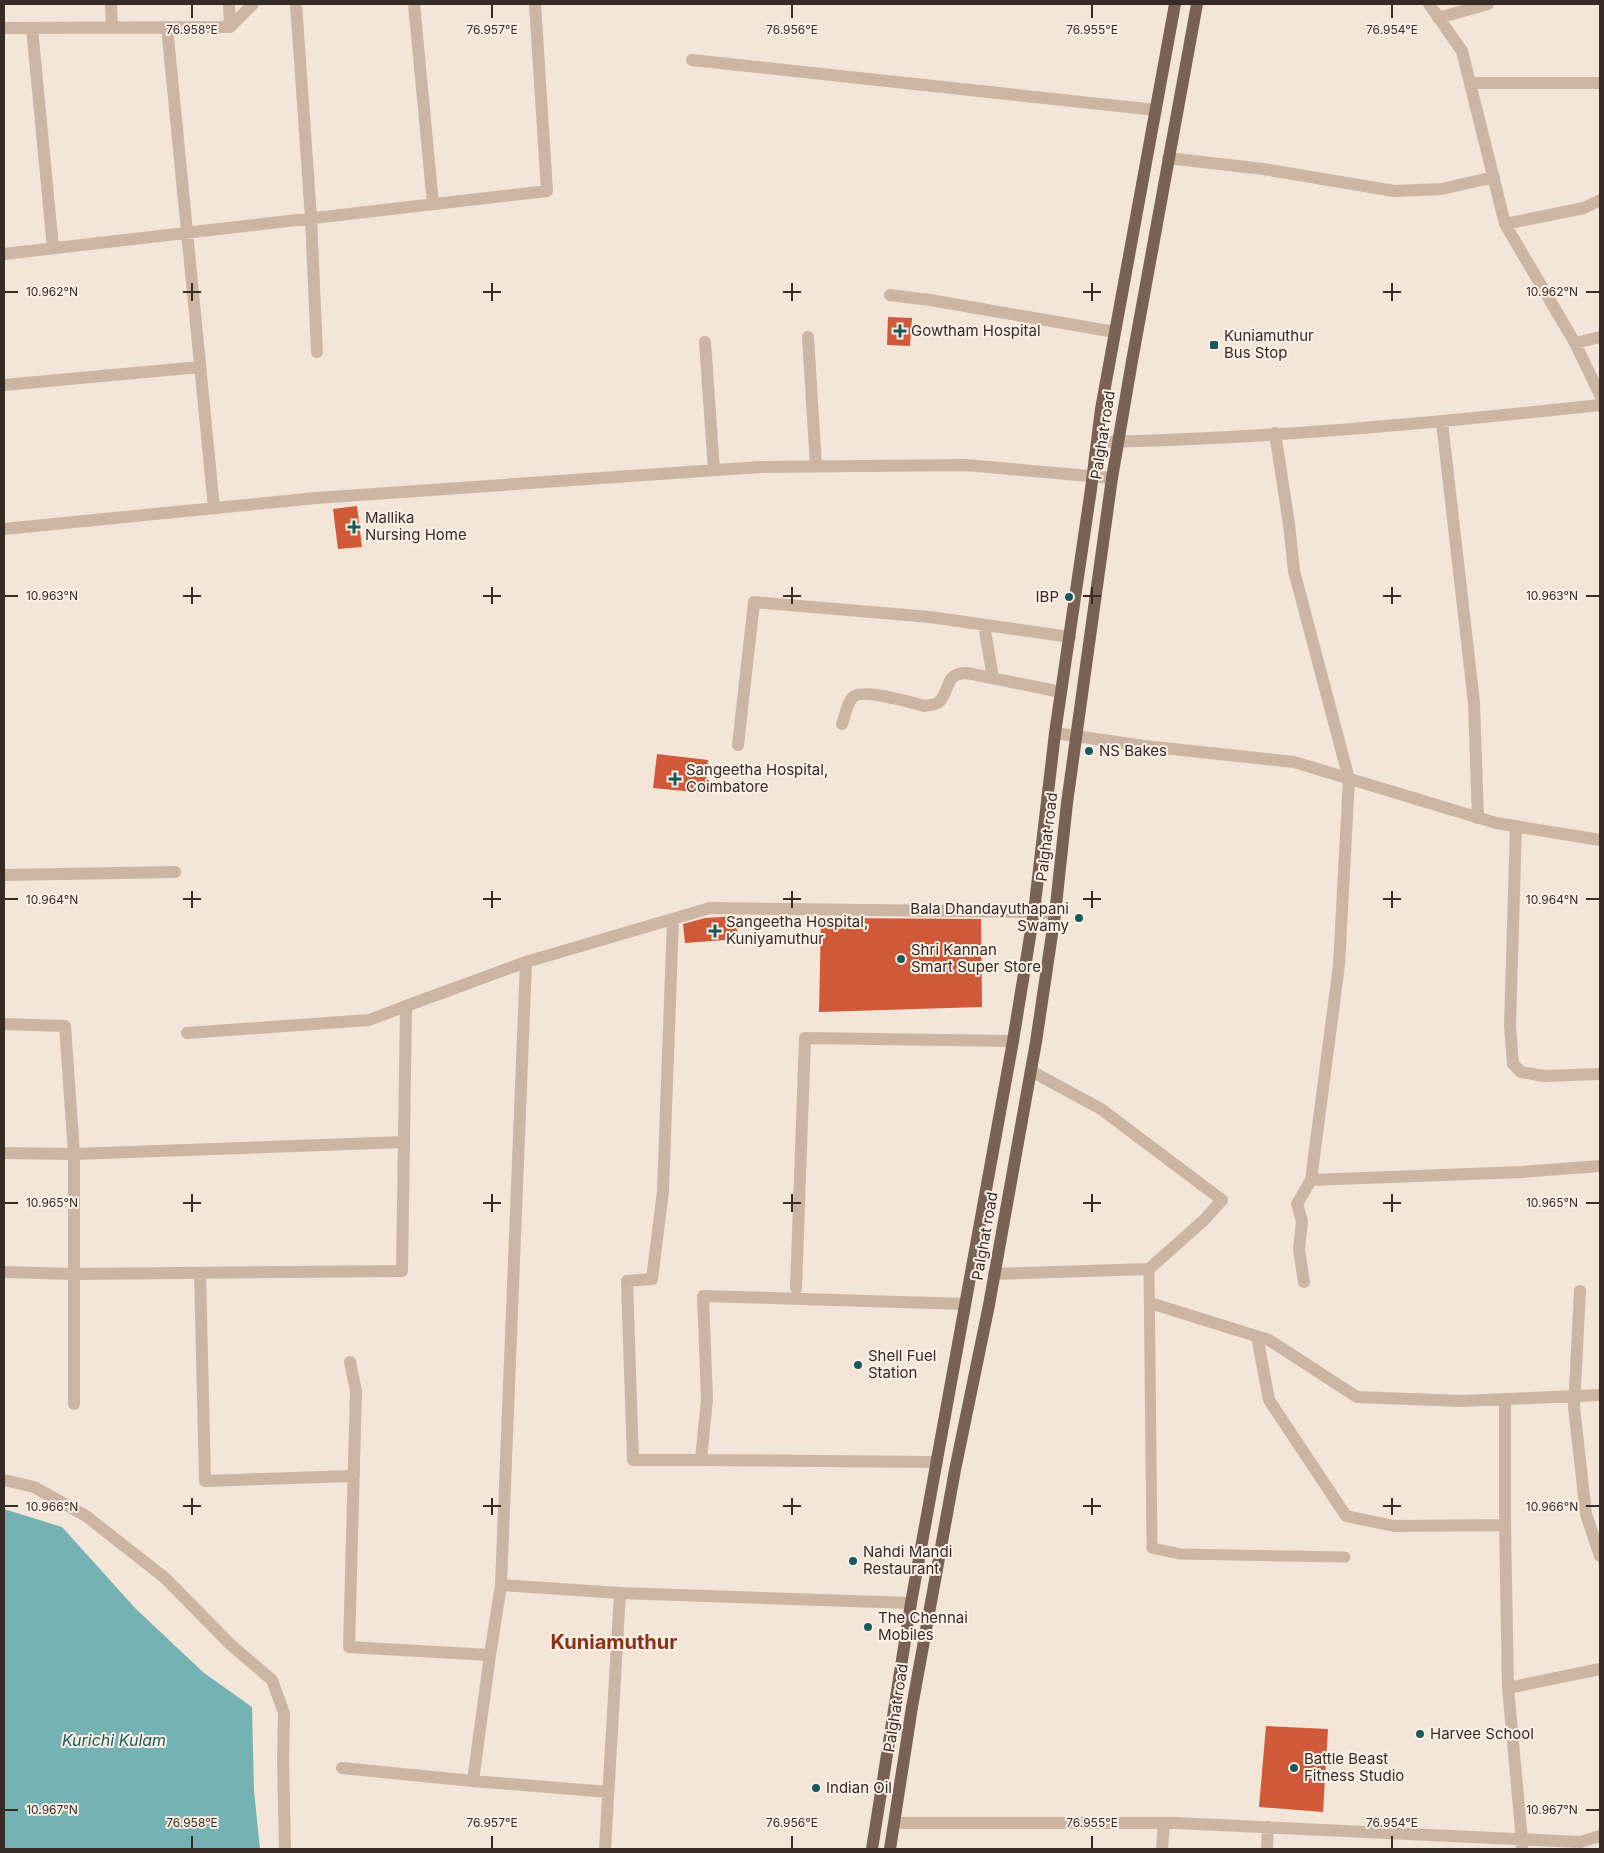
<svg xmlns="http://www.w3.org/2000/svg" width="1604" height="1853" viewBox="0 0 1604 1853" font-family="Inter,sans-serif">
	<rect width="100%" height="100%" fill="#f3e6d8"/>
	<path fill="#75b2b3" d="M4 1509 62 1527 136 1609 204 1673 252 1707 254 1791 260 1849H4Z"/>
	<path fill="#d0593a" d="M888 317 912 318 910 346 887 345Z
		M357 506 362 547 338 549 333 509Z
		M657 754 708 760 705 793 653 788Z
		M736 916 738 939 685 943 683 924 705 918Z
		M821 918 981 919 982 1007 819 1012Z
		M1266 1726 1328 1729 1323 1812 1259 1807Z"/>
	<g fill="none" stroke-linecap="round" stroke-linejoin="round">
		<path stroke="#ccb5a3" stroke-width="11" d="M1149 1269 1152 1548 1180 1554 1345 1557"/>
		<path stroke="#ccb5a3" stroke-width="12" d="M111 4 112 27
			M229 4 230 27
			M296 4 311 218 317 352
			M414 4 433 204
			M1429 4 1462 51 1505 224 1575 343 1600 395
			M1438 18 1488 4
			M167 27 214 508
			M4 28 230 27 253 4
			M32 28 53 248
			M692 60 1156 110
			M1470 83H1600
			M1168 158 1263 169 1394 191 1442 189 1494 177
			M1505 224 1584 208 1600 200
			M4 254 547 191 535 4
			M890 295 930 300 1115 332
			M808 337 816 466
			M705 342 714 470
			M1575 343 1600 337
			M4 385 200 367
			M1442 422 1474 703 1478 818
			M1275 433 1289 524 1294 571 1349 779 1339 965 1311 1180 1522 1172 1600 1166
			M1097 442C1265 439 1433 423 1600 405
			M4 529 316 498 760 467 966 465 1112 478
			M984 625 993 678
			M842 724C845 716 847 704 852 698 860 687 912 703 925 706 930 705 937 705 940 701 951 688 945 673 967 673L1061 692
			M738 745 754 602 930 617 1070 637
			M1516 826 1510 1026 1513 1064 1521 1072 1544 1076 1600 1074
			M4 875 175 872
			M673 919 663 1191 652 1279 627 1281 633 1460H701
			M4 1024 65 1026 74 1154V1274L402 1271 406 1006 526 962
			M187 1033 369 1020 406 1006
			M4 1153 74 1154 404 1142
			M4 1272 74 1274V1404
			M200 1273 205 1481 354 1476
			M994 1274 1149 1269 1204 1220 1222 1200 1101 1109 1031 1071
			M1304 1282 1299 1250 1302 1221 1297 1204 1311 1180
			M796 1288 805 1038 1013 1041
			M1580 1291 1574 1407 1586 1514 1600 1556
			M1150 1303 1269 1340 1357 1397 1462 1401 1600 1395
			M1257 1336 1269 1400 1346 1516 1394 1526 1505 1525
			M350 1362 356 1391 349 1647 490 1655 501 1585
			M1505 1399V1525L1508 1688 1522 1840V1849
			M937 1462 701 1460 707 1399 703 1296 965 1304
			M4 1480 34 1487 86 1516 165 1578 231 1645 272 1680 284 1713 283 1760 285 1849
			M911 1603 620 1593 501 1585 526 962 710 908 1034 912 1055 914
			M1508 1688 1600 1669
			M342 1768 473 1781 608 1792
			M473 1781 490 1655
			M895 1823H1175L1580 1842 1600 1836
			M605 1849 620 1593
			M1162 1849 1164 1823
			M1267 1849 1268 1827"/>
		<path stroke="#ccb5a3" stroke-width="12" d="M1055 733 1144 746 1294 762 1496 823 1600 840"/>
		<path stroke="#7a6156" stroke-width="12" d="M872 1849 911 1603 1013 1041 1034 912 1055 733 1091 489 1101 409 1175 4
			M890 1849 912 1707 955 1470 989 1305 1036 1042 1055 914 1067 803 1112 478 1132 361 1197 4"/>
	</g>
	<path fill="none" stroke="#372b26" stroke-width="2" d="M192 5V18M492 5V18M792 5V18M1092 5V18M1392 5V18M192 283V301M492 283V301M792 283V301M1092 283V301M1392 283V301M5 292H18M183 292H201M483 292H501M783 292H801M1083 292H1101M1383 292H1401M1586 292H1599M192 587V604M492 587V604M792 587V604M1092 587V604M1392 587V604M5 596H18M183 596H201M483 596H501M783 596H801M1083 596H1101M1383 596H1401M1586 596H1599M192 891V908M492 891V908M792 891V908M1092 891V908M1392 891V908M5 899H18M183 899H201M483 899H501M783 899H801M1083 899H1101M1383 899H1401M1586 899H1599M192 1194V1212M492 1194V1212M792 1194V1212M1092 1194V1212M1392 1194V1212M5 1203H18M183 1203H201M483 1203H501M783 1203H801M1083 1203H1101M1383 1203H1401M1586 1203H1599M192 1498V1515M492 1498V1515M792 1498V1515M1092 1498V1515M1392 1498V1515M5 1506H18M183 1506H201M483 1506H501M783 1506H801M1083 1506H1101M1383 1506H1401M1586 1506H1599M5 1810H18M1586 1810H1599M192 1836V1848M492 1836V1848M792 1836V1848M1092 1836V1848M1392 1836V1848"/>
	<g fill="#18595c" stroke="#fbf0e5" stroke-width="2">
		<path d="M897.5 323.5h5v5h5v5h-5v5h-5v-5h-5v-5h5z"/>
		<rect x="1209" y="340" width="10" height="10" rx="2.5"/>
		<path d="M351.5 519.5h5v5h5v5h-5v5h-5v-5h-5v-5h5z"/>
		<circle cx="1069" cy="597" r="5"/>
		<circle cx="1089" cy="751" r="5"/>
		<path d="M672.5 771.5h5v5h5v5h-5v5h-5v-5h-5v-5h5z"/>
		<circle cx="1079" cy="918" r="5"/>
		<path d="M712.5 923.5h5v5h5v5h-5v5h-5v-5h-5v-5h5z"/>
		<circle cx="901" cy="959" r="5"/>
		<circle cx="858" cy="1365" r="5"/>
		<circle cx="853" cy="1561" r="5"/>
		<circle cx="868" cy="1627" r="5"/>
		<circle cx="1420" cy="1734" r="5"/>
		<circle cx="1294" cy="1768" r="5"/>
		<circle cx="816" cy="1788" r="5"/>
	</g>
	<g text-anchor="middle" stroke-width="4" stroke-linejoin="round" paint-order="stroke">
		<g font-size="15" fill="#372b26" stroke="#fbf0e5" text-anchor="start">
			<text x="911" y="336">Gowtham Hospital</text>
			<text x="1224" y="341">Kuniamuthur<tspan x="1224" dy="17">Bus Stop</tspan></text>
			<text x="365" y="523">Mallika<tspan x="365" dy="17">Nursing Home</tspan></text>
			<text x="1059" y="602" text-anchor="end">IBP</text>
			<text x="1099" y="756">NS Bakes</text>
			<text x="686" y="775">Sangeetha Hospital,<tspan x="686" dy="17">Coimbatore</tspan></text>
			<text x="1069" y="914" text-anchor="end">Bala Dhandayuthapani<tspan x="1069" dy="17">Swamy</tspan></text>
			<text x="726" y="927">Sangeetha Hospital,<tspan x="726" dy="17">Kuniyamuthur</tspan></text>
			<text x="911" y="955">Shri Kannan<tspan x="911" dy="17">Smart Super Store</tspan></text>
			<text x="868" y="1361">Shell Fuel<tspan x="868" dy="17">Station</tspan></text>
			<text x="863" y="1557">Nahdi Mandi<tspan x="863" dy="17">Restaurant</tspan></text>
			<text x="878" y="1623">The Chennai<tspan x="878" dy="17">Mobiles</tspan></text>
			<text x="1430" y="1739">Harvee School</text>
			<text x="1304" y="1764">Battle Beast<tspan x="1304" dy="17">Fitness Studio</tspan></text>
			<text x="826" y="1793">Indian Oil</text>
		</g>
		<g font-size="15" fill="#372b26" stroke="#fbf0e5">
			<text transform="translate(1103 435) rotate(-81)" y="5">Palghat road</text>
			<text transform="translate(1047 837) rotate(-83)" y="5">Palghat road</text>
			<text transform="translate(985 1236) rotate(-80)" y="5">Palghat road</text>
			<text transform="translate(896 1708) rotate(-81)" y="5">Palghat road</text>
		</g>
		<g font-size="16" font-style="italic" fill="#18595c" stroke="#fbf0e5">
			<text x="114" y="1746">Kurichi Kulam</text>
		</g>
		<g font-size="20" font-weight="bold" fill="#8c3018" stroke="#fbf0e5">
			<text x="614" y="1649">Kuniamuthur</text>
		</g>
	</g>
	<g font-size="12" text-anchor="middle" fill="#372b26" stroke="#fbf0e5" stroke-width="4" stroke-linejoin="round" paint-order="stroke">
		<text x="192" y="34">76.958°E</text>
		<text x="492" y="34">76.957°E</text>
		<text x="792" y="34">76.956°E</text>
		<text x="1092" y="34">76.955°E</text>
		<text x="1392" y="34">76.954°E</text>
		<text x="1552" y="296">10.962°N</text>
		<text x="52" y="296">10.962°N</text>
		<text x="1552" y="600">10.963°N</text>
		<text x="52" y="600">10.963°N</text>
		<text x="1552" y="904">10.964°N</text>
		<text x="52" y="904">10.964°N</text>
		<text x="1552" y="1207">10.965°N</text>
		<text x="52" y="1207">10.965°N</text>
		<text x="1552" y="1511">10.966°N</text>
		<text x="52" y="1511">10.966°N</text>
		<text x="1552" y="1814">10.967°N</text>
		<text x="52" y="1814">10.967°N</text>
		<text x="192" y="1827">76.958°E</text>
		<text x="492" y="1827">76.957°E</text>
		<text x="792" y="1827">76.956°E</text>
		<text x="1092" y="1827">76.955°E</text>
		<text x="1392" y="1827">76.954°E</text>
	</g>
	<rect width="1604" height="1853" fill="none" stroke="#372b26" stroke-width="10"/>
</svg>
